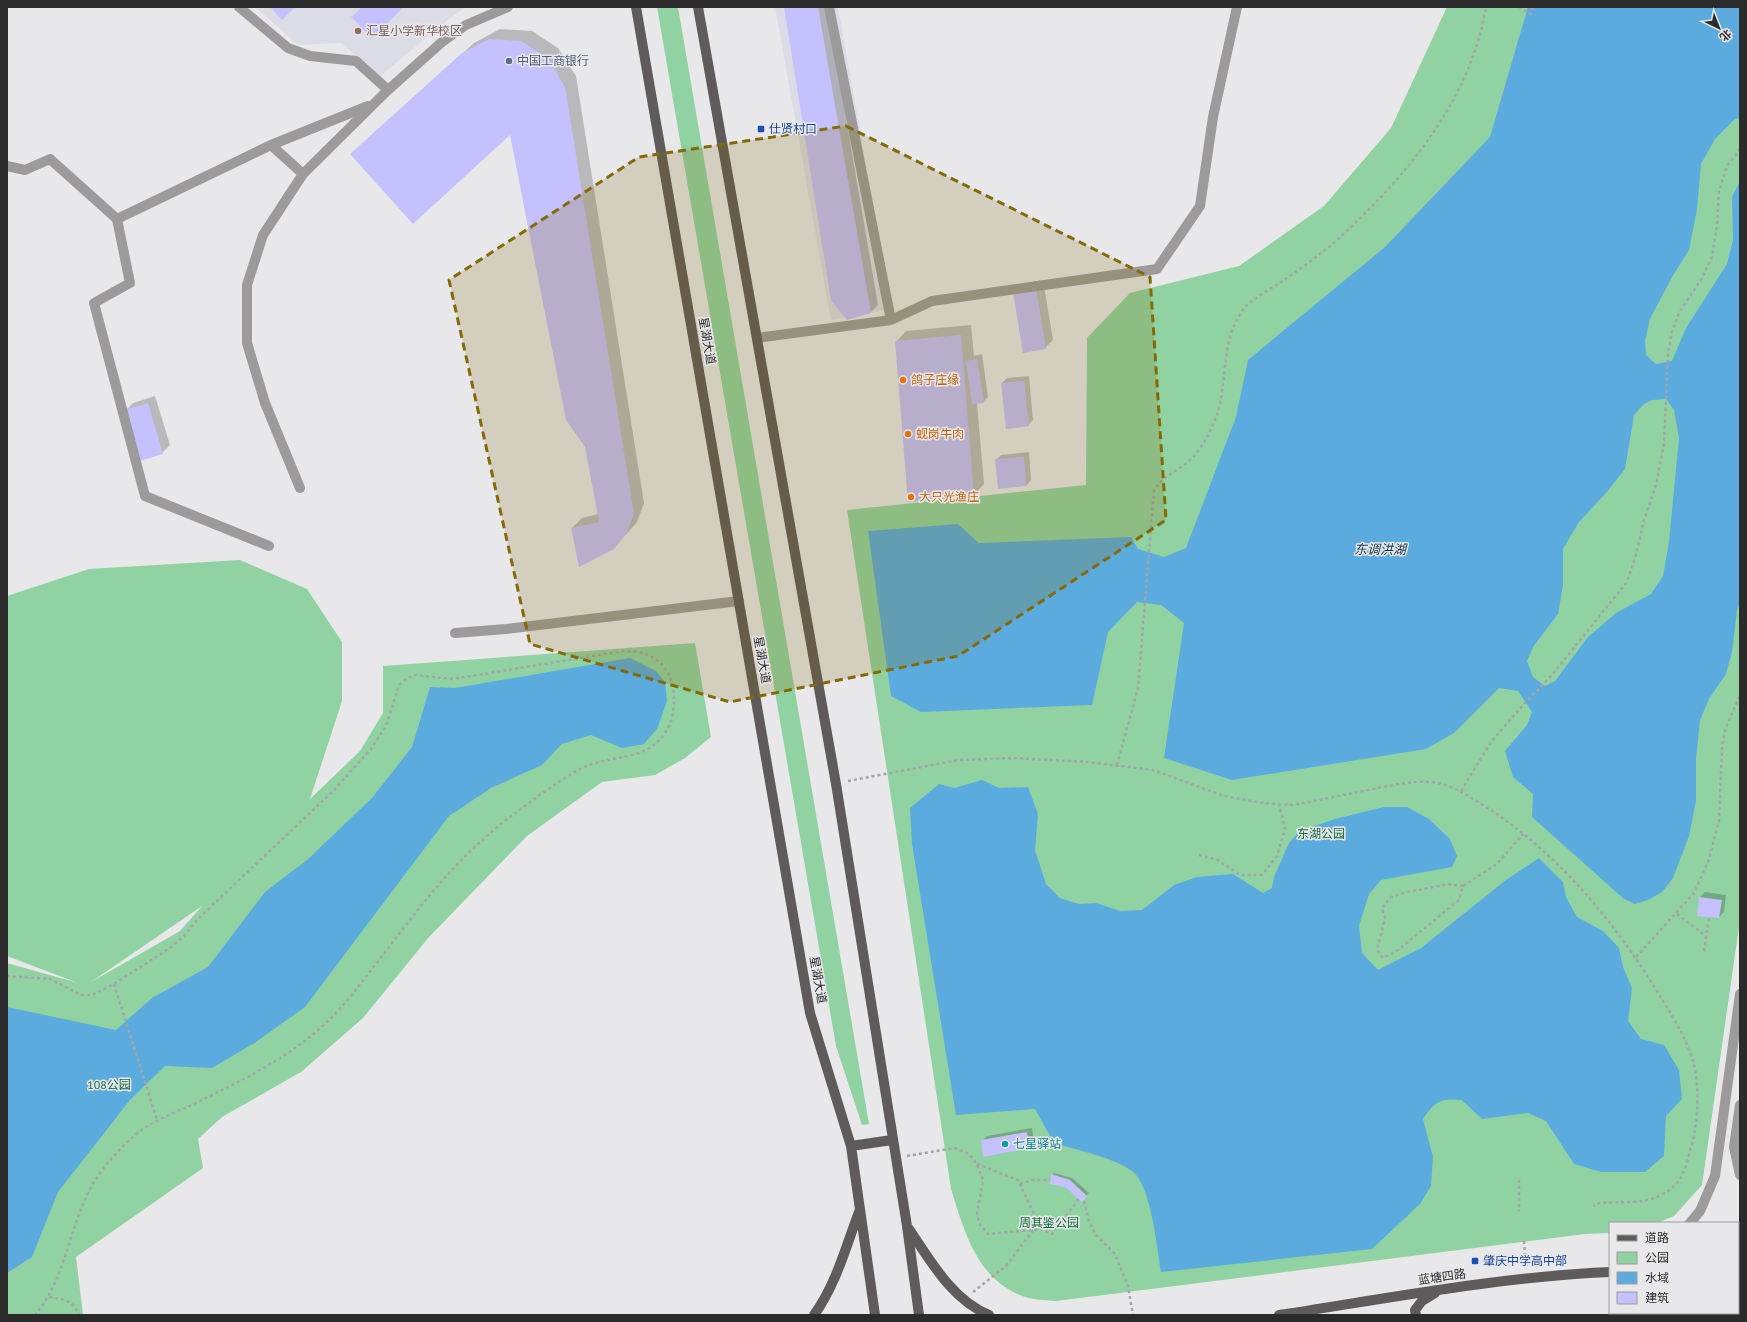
<svg xmlns="http://www.w3.org/2000/svg" width="1747" height="1322" viewBox="0 0 1747 1322" font-family="'PT Sans','Noto Sans SC',sans-serif">
	<rect width="100%" height="100%" fill="#e8e8eb"/>
	<path fill="#dcdce7" d="M255 7H466L449 19 378 78 342 43 298 45Z
		M775 7H838L892 309 831 320Z"/>
	<path fill="#91d2a3" fill-rule="evenodd" d="M657 7H678L869 1124 862 1125 836 1046Z
		M1447 7H1740V920L1702 1185 1674 1216 1657 1223H1610V1233L1585 1234 1056 1301C1044 1300 1031 1300 1020 1295 976 1277 964 1230 951 1189L847 510 1086 485 1087 338 1130 293 1239 266 1324 206 1391 128Z
		M240 560 307 589 342 642V701L310 799 360 751 383 713V666L695 643 711 737 685 758 655 775 602 782 527 836 429 937 363 1018 301 1072 222 1117 198 1139 203 1168 76 1257 83 1315H7V963L78 983 7 956V596L89 569ZM202 906 180 931 91 982Z"/>
	<path fill="#5cabde" fill-rule="evenodd" d="M1528 7H1740V118L1735 119 1715 139 1701 164 1697 209 1689 250 1672 277 1650 319 1645 341 1646 355 1656 364 1672 361 1686 328 1727 264 1733 240 1732 197 1740 181V602L1737 611 1732 652 1726 674 1709 699 1700 720 1696 759V801L1689 836 1673 878 1662 892 1648 900 1635 904 1624 899 1532 817 1533 794 1513 777 1505 751 1527 725 1532 712 1518 691 1499 688 1454 733 1426 749 1232 780 1164 758 1184 623 1161 605 1137 602 1108 632 1092 705 921 712 891 696 868 531 958 524 979 543 1131 537 1138 549 1164 557 1186 548 1236 417 1248 360 1385 247 1490 137ZM1666 399 1674 410 1679 438 1669 542 1663 576 1651 594 1616 613 1588 637 1555 681 1545 686 1533 677 1527 661 1533 647 1558 614 1563 585V549L1579 522 1606 493 1625 469 1634 415 1644 404 1652 400Z
		M630 658 656 671 665 682 667 701 657 729 644 744 622 748 591 735 562 744 542 765 491 788 449 816 305 1007 256 1042 212 1068 165 1066 130 1100 58 1192 32 1257 7 1273V1007L116 1030 152 998 208 967 265 892 307 860 372 798 412 747 430 687 455 688Z
		M982 780 999 788 1028 787 1038 814 1035 850 1046 884 1060 898 1079 904 1096 903 1120 911 1142 910 1174 885 1197 877 1233 874 1263 893 1272 888 1274 877 1289 843 1300 831 1335 819 1384 807H1407L1429 819 1450 839 1457 856 1452 867 1381 880 1369 894 1359 926 1362 953 1378 970 1421 948 1506 880 1539 858 1563 882 1566 897 1577 917 1603 931 1619 948 1623 967 1632 988 1628 1021 1641 1039 1664 1045 1679 1070 1682 1099 1666 1116 1664 1156 1645 1172H1601L1574 1164 1546 1121 1528 1113 1482 1119 1462 1100C1441 1098 1435 1101 1423 1119L1433 1157 1431 1186 1420 1204 1372 1249 1161 1272C1157 1249 1151 1184 1132 1171 1113 1157 1076 1150 1054 1143L1035 1109 956 1115 912 844 910 808 939 784 954 788Z"/>
	<path fill="#0003" d="M785 7H827L878 305 870 313Z
		M500 29 532 31 558 48 576 76 644 503 637 522 614 548 572 528 582 518 598 514 586 446 511 133 362 144 474 43Z
		M1043 280 1053 340 1045 348 1022 284Z
		M971 325 974 356 982 354 988 397 983 402 977 403 984 484 974 495 896 342 906 331Z
		M1029 376 1033 420 1028 425 1002 383 1007 378Z
		M155 396 170 445 162 453 125 411 133 403Z
		M1029 452 1031 480 1026 486 996 460 1001 455Z
		M1705 892 1726 895 1724 912 1719 917 1700 897Z
		M1032 1128 1034 1142 1029 1147 982 1141 987 1136Z
		M1054 1173 1072 1178 1089 1193 1082 1200 1052 1175Z"/>
	<path fill="#c5c0fe" d="M270 7H295L282 20Z
		M362 7H404L372 38 351 17Z
		M784 7H818L871 313 847 320 831 300Z
		M489 39 521 41 548 58 565 87 634 514 626 534 614 549 579 567 571 528 599 522 585 447 566 420 510 135 413 224 350 154 462 53Z
		M1036 288 1046 349 1023 353 1013 292Z
		M961 335 974 496 908 502 895 341Z
		M977 359 984 403 972 404 966 361Z
		M1024 381 1029 426 1006 429 1001 383Z
		M148 403 163 454 140 461 124 410Z
		M1024 457 1026 486 998 489 995 459Z
		M1699 897 1722 900 1719 918 1697 916Z
		M1027 1132 1030 1148 983 1157 981 1140Z
		M1051 1174 1070 1180 1087 1196 1082 1202 1065 1187 1050 1184Z"/>
	<g fill="none" stroke-linecap="round" stroke-linejoin="round">
		<path stroke="#a4a4a6" stroke-width="2.5" stroke-dasharray="3 3" stroke-linecap="butt" d="M1519 7 1531 14 1533 7
			M1117 765 1138 688 1154 490C1164 474 1178 472 1191 459 1202 448 1209 434 1215 420 1229 385 1219 344 1242 311 1249 300 1269 290 1281 282 1296 272 1311 261 1325 250 1336 242 1345 232 1355 223 1416 165 1472 92 1486 7
			M848 781 959 760 1014 758 1088 762 1153 770 1224 796 1263 803 1294 805C1319 800 1343 795 1368 790 1390 786 1414 779 1437 783 1453 786 1467 795 1481 804 1556 850 1614 921 1660 996 1674 1019 1689 1042 1695 1069 1699 1092 1698 1125 1691 1147 1685 1169 1683 1184 1661 1195 1642 1205 1619 1201 1599 1203L1593 1206
			M1461 791 1491 742 1523 705 1551 676 1627 582 1636 555 1644 520 1656 485 1664 444 1668 353 1672 332 1680 311 1702 278 1712 257 1717 225 1719 191 1727 166 1740 149
			M1199 855 1218 860 1240 875H1262L1277 856 1285 829 1279 804
			M1463 886 1448 884 1403 893 1391 897 1382 908 1385 918 1377 950 1383 958 1398 950 1459 900 1463 886 1497 864 1523 834
			M1677 914 1706 936
			M1704 951 1709 917
			M1636 957 1694 893 1708 862 1719 821 1722 748 1725 730 1740 695
			M7 976 50 979 81 995H92L114 984 170 948 185 935 198 919 333 791 371 749 386 726 399 685 406 679 414 675 453 679 623 651C629 652 637 651 643 653 667 661 675 681 674 704 673 712 672 722 668 728 648 764 611 753 580 769 560 780 535 798 517 812 462 851 424 901 383 955 362 981 343 1009 317 1031 281 1062 238 1082 196 1103 184 1109 171 1113 159 1120 142 1128 128 1140 116 1154 104 1166 94 1180 87 1195 68 1235 64 1281 35 1315
			M114 984 157 1120
			M907 1156 955 1148 969 1154 977 1164 983 1180 977 1214 980 1225 988 1234 1041 1229 1052 1234 1079 1199
			M977 1164 1018 1180 1041 1229
			M1519 1180V1211
			M1020 1184 1032 1180H1050
			M1084 1201 1089 1221 1095 1234 1115 1254 1128 1286 1133 1315
			M1524 1241 1526 1266
			M973 1292 1006 1266 1034 1229
			M49 1297C63 1299 73 1300 79 1315"/>
		<path stroke="#9c9a9a" stroke-width="10" d="M239 7 288 48 310 56 356 61 388 90
			M271 145 303 174
			M7 166 25 170 50 159 117 219 130 283 94 303 145 496 269 546
			M117 219 271 145 368 106
			M891 320 932 301 1157 269 1200 206 1213 117 1237 7
			M757 338 891 320 829 7
			M300 488 265 403 247 343V285L263 235 303 174 388 90 442 42 466 25 508 7
			M455 633 506 629 739 601
			M1740 1105 1734 1147 1740 1175
			M1690 1223 1700 1211 1715 1176 1740 994"/>
		<path stroke="#5e5b5a" stroke-width="10" d="M636 7 810 1013 851 1146 875 1315
			M698 7 836 784 907 1226 919 1315
			M851 1146 892 1140
			M909 1229C930 1260 952 1300 989 1315
			M1738 1269H1740
			M814 1315C836 1285 846 1246 859 1212
			M1279 1315C1389 1298 1499 1277 1610 1272
			M1416 1315 1415 1310 1422 1301 1435 1293"/>
	</g>
	<path fill="#846a05" fill-opacity="0.2" stroke="#846a05" stroke-width="3" stroke-dasharray="8 5" stroke-linejoin="round" d="M846 126 1150 277 1166 520 958 656 730 702 530 644 449 280 639 157Z"/>
	<circle fill="#8d6e63" stroke="#e8e8eb" stroke-width="1.5" cx="358" cy="31" r="4"/>
	<circle fill="#5c6f8a" stroke="#e8e8eb" stroke-width="1.5" cx="509" cy="61" r="4"/>
	<g fill="#1a4fb4" stroke="#e8e8eb" stroke-width="1.5">
		<rect x="757" y="125" width="8" height="8" rx="2"/>
		<rect x="1471" y="1257" width="8" height="8" rx="2"/>
	</g>
	<g fill="#e8710a" stroke="#e8e8eb" stroke-width="1.5">
		<circle cx="903" cy="380" r="4"/>
		<circle cx="908" cy="434" r="4"/>
		<circle cx="911" cy="497" r="4"/>
	</g>
	<circle fill="#0f9aa8" stroke="#e8e8eb" stroke-width="1.5" cx="1005" cy="1144" r="4"/>
	<g text-anchor="middle" stroke-width="3" stroke-linejoin="round" paint-order="stroke">
		<g font-size="12" fill="#785e54" stroke="#e8e8eb" text-anchor="start">
			<text x="366" y="35">汇星小学新华校区</text>
		</g>
		<g font-size="12" fill="#4e5e75" stroke="#e8e8eb" text-anchor="start">
			<text x="517" y="65">中国工商银行</text>
		</g>
		<g font-size="12" fill="#164399" stroke="#e8e8eb" text-anchor="start">
			<text x="769" y="133">仕贤村口</text>
			<text x="1483" y="1265">肇庆中学高中部</text>
		</g>
		<g font-size="12" fill="#2b2b2c" stroke="#e8e8eb">
			<text transform="translate(707 341) rotate(80)" y="4">星湖大道</text>
			<text transform="translate(762 660) rotate(80)" y="4">星湖大道</text>
			<text transform="translate(818 980) rotate(80)" y="4">星湖大道</text>
			<text transform="translate(1442 1277) rotate(-8)" y="4">蓝塘四路</text>
		</g>
		<g font-size="12" fill="#c56008" stroke="#e8e8eb" text-anchor="start">
			<text x="911" y="384">鸽子庄缘</text>
			<text x="916" y="438">蚬岗牛肉</text>
			<text x="919" y="501">大只光渔庄</text>
		</g>
		<g font-size="12" fill="#116838" stroke="#e8e8eb">
			<text x="1321" y="838">东湖公园</text>
			<text x="109" y="1089">108公园</text>
			<text x="1049" y="1227">周其鉴公园</text>
		</g>
		<g font-size="12" fill="#0d838f" stroke="#e8e8eb" text-anchor="start">
			<text x="1013" y="1148">七星驿站</text>
		</g>
		<g font-size="13" font-style="italic" fill="#103348" stroke="#e8e8eb">
			<text x="1380" y="554">东调洪湖</text>
		</g>
	</g>
	<rect width="1747" height="1322" fill="none" stroke="#2b2b2c" stroke-width="16"/>
	<rect x="1609" y="1222" width="130" height="92" fill="#e8e8eb" stroke="#9c9c9f"/>
	<rect x="1617" y="1235" width="20" height="6" fill="#5e5b5a" stroke="#9c9c9f"/>
	<text x="1645" y="1242" font-size="12" fill="#2b2b2c">道路</text>
	<rect x="1617" y="1252" width="20" height="12" fill="#91d2a3" stroke="#9c9c9f"/>
	<text x="1645" y="1262" font-size="12" fill="#2b2b2c">公园</text>
	<rect x="1617" y="1272" width="20" height="12" fill="#5cabde" stroke="#9c9c9f"/>
	<text x="1645" y="1282" font-size="12" fill="#2b2b2c">水域</text>
	<rect x="1617" y="1292" width="20" height="12" fill="#c5c0fe" stroke="#9c9c9f"/>
	<text x="1645" y="1302" font-size="12" fill="#2b2b2c">建筑</text>
	<g transform="translate(1719 28) rotate(137)" stroke="#e8e8eb" stroke-width="3" paint-order="stroke">
	<path d="M0-3L7 15L0 10L-7 15Z" fill="#2b2b2c"/>
	<text y="-6" font-size="11" font-weight="bold" text-anchor="middle" fill="#2b2b2c">北</text>
	</g>
</svg>
